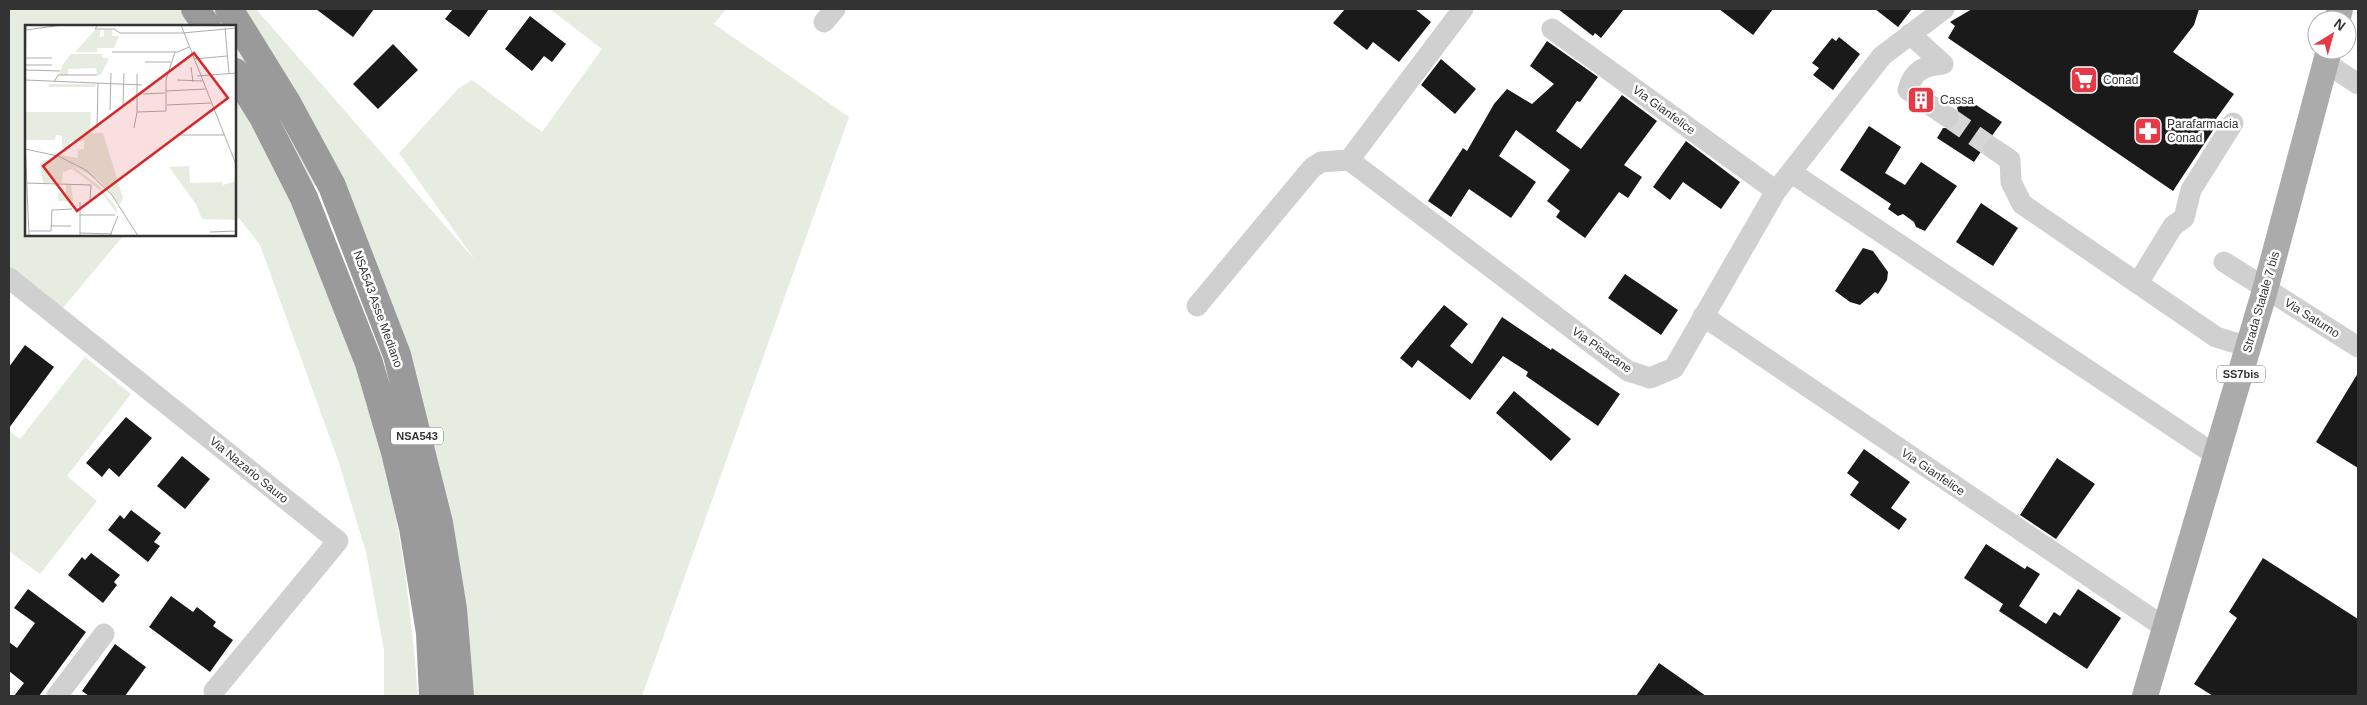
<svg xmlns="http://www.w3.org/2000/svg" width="2367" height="705" viewBox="0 0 2367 705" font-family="Arial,sans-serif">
	<rect width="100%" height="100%" fill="#fff"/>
	<path fill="#e6ecdf" d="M9 9H256L475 260 399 153 459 88 472 80 542 132 602 49 550 9H726L714 24 849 117 642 696H470L459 572 442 478 411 359 368 241 341 174 293 196C324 275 358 353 378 435 400 521 411 608 418 696H384V650L366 552 338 460 260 245 239 218 235 219V26H26V235H124L62 309 9 267Z
		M85 357 131 394 67 476 97 501 40 574 9 551V431L20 439Z"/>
	<path fill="#1a1a1a" d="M316 9H374L353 37Z
		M453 9H489L469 37 445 19Z
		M1345 9H1415L1431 22 1399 62 1373 42 1367 50 1333 23Z
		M1558 9H1624L1601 38 1595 33 1593 36Z
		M1719 9H1773L1753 35Z
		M1875 9H1912L1898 27Z
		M1972 9H2199L2194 25 2173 52 2234 94 2216 119 2219 121 2214 129 2173 191 1948 38 1955 26 1950 22Z
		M530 16 566 44 552 62 544 56 532 71 505 49Z
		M1839 37 1860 54 1833 90 1813 75 1819 68 1812 63 1832 38 1836 41Z
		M1547 41 1598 77 1580 102 1577 101 1556 131 1581 149 1622 95 1657 121 1624 165 1642 177 1628 198 1619 192 1585 238 1556 217 1560 211 1547 201 1570 170 1516 130 1499 156 1536 182 1511 218 1469 189 1451 217 1428 201 1463 148 1467 151 1494 104 1507 89 1532 104 1554 84 1530 66Z
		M393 44 418 70 378 109 353 84Z
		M1441 59 1476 89 1455 114 1421 85Z
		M1964 97 2002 122 1991 137 1984 142 1982 150 1974 162 1937 138 1943 128H1953L1958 124 1960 117 1957 108Z
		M1869 126 1901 147 1885 173 1905 185 1921 162 1957 186 1925 231 1916 227 1914 222 1903 214 1898 216 1888 209 1891 204 1840 170Z
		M1686 141 1740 182 1721 209 1683 182 1670 200 1653 187Z
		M1981 203 2018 228 1993 266 1956 242Z
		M1863 248 1873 251 1888 272 1887 280 1878 294 1875 292 1860 305 1850 302 1835 291Z
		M1625 274 1678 310 1661 335 1608 298Z
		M1444 305 1468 324 1450 346 1472 364 1502 317 1551 350 1552 348 1620 394 1598 426 1526 376 1528 372 1503 356 1470 400 1418 360 1412 368 1400 358Z
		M25 345 54 367 9 428V367Z
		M2358 373V468L2316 442Z
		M1514 391 1571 439 1551 461 1496 413Z
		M126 417 152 438 119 477 109 468 102 477 86 463Z
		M1864 449 1910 482 1891 508 1907 519 1899 530 1850 495 1859 482 1847 473Z
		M182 456 210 479 185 509 157 486Z
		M2057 458 2095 484 2056 539 2020 515Z
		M131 510 161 533 154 542 160 546 148 562 108 530 120 515 124 519Z
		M1986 544 2025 569 2027 566 2040 574 2019 606 2046 624 2054 612 2060 616 2078 589 2121 618 2087 669 1999 611 2003 604 1964 578Z
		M91 553 120 575 114 582 117 585 103 603 68 575 82 557 85 560Z
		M2263 558 2358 619V696H2213L2194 684 2237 618 2229 612Z
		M28 589 86 632 39 696H14L24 683 9 671V642L17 648 35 623 14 608Z
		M171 596 193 612 197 607 216 622 213 626 233 640 210 672 149 627Z
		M115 644 146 667 125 696H89L82 691Z
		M1659 663 1706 696H1636Z"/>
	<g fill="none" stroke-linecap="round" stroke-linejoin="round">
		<path stroke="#d6d6d6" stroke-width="21" stroke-dasharray="21 11" stroke-linecap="butt" d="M1948 117 1994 149"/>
		<path stroke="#d0d0d0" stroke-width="21" d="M1463 9 1349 160 1628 371 1650 378 1674 368 1776 191 1882 56 1944 9
			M824 22 835 9
			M1552 29 1776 191
			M1910 34 1943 64
			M2326 63 2358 84
			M1913 93 1908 90C1913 70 1924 66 1943 64
			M1930 105 1948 117
			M1994 149 2010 160 2011 182 2022 204 2216 337 2249 347
			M1792 173 2217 456
			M2224 262 2358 347
			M9 278 338 541 214 691
			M2138 283 2173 226 2184 218 2191 190 2233 123
			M1197 306 1312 168 1321 162 1349 160
			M1703 316 2164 627
			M57 696 104 634"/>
		<path stroke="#ababab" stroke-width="26" d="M2337 20 2340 9
			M2145 696 2265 290 2329 50"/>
		<path stroke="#9a9a9a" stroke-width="28" d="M195 9 207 26
			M229 9 286 101 332 186 397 355 439 523 453 609 460 696
			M235 72 263 117 304 198 369 363 395 452 413 528 430 633 433 696"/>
	</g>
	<defs>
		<g id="supermarket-square" transform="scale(1.4375)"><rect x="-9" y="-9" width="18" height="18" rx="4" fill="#e63946" stroke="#fff"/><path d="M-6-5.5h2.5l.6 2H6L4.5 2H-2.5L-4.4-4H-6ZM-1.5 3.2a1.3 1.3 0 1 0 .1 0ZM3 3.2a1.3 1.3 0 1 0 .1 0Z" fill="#fff"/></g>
		<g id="building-square" transform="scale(1.4375)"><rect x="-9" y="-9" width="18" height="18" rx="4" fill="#e63946" stroke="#fff"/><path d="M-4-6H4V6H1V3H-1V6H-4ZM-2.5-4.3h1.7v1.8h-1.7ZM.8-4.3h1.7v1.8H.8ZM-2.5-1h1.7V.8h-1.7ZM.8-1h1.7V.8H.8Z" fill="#fff"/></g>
		<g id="pharmacy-square" transform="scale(1.4375)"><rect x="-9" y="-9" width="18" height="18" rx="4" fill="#e63946" stroke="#fff"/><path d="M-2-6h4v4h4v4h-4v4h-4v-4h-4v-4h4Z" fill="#fff"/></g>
	</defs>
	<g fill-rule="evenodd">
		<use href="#supermarket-square" x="2084" y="80"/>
		<use href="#building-square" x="1921" y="100"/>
		<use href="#pharmacy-square" x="2148" y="131"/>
	</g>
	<g text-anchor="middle" stroke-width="5" stroke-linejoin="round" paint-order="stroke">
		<g fill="#fff" stroke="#707070" stroke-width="1">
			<rect x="2217" y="365.5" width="48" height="17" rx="4"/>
			<rect x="391" y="427.5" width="52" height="17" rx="4"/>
		</g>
		<g font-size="11" font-weight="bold" fill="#333">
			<text x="2241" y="378">SS7bis</text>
			<text x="417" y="440">NSA543</text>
		</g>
		<g font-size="12" fill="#333" stroke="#fff" text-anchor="start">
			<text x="2103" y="84">Conad</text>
			<text x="1940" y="104">Cassa</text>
			<text x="2167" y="128">Parafarmacia<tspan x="2167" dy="14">Conad</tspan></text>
		</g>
		<g font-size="12" fill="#333" stroke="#fff">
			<text transform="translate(1664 110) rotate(36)" y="4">Via Gianfelice</text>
			<text transform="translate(2261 302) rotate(-74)" y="4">Strada Statale 7 bis</text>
			<text transform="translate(378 309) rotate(70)" y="4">NSA543 Asse Mediano</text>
			<text transform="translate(2312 318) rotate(32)" y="4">Via Saturno</text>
			<text transform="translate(1602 350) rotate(35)" y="4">Via Pisacane</text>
			<text transform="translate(249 470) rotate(39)" y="4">Via Nazario Sauro</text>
			<text transform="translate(1933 472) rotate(34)" y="4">Via Gianfelice</text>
		</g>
	</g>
	<g transform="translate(25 25)">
		<rect width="211" height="211" fill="#fff"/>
		<path d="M70 5H75V12L79 11V5H87V11H94L89 23H72V27H50ZM46 29H77V33H84L76 50H72L71 43 43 44V50H34L38 39ZM23 59H71L70 62H24ZM1 87H66L65 108H78L98 173 95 180 75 156 47 140 74 161 91 182 93 190 74 164 47 144 38 147 37 158H18L15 138 26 134 30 129 53 133 52 125 59 124V116H45L44 123H37V111L31 110 30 115H1ZM164 141 165 158 197 157 198 160 211 156V195L177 194 171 179 144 142ZM41 160H46L48 176H33V168H41Z" fill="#e6ecdf"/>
		<path fill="none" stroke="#adadad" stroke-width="1" d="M73 0 70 4H89L95 8H157L212 3M156 0 212 142M200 3 204 49M1 5 37 0M87 27H153L164 22M1 33H27M169 34 202 31M120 37H146M1 40H27M166 42 168 57M1 45 35 46M112 49V87L141 86V55L150 27M172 51 212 48M1 55 117 60M152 55 178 56M29 57 33 50H72M141 66 181 64M118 69 140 68M98 80 99 48M142 80 186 78M0 81 1 0M85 85 86 48M72 103 73 58M109 103 112 87M153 110H199M0 114 4 211M0 124 33 131 61 145 87 170 113 211M2 158 66 160 65 175M55 190H90M26 201H46M4 206H26L27 185 47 184M185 207 212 206M55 208 87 209M55 211V177M85 211 93 191"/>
		<path fill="#d62828" fill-opacity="0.15" stroke="#d62828" stroke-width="2.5" d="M169 28 203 73 52 186 18 141Z"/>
		<rect width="211" height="211" fill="none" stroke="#333" stroke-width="2.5"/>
	</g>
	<rect width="2367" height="705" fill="none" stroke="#333333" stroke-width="20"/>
	<g transform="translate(2332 35) rotate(37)"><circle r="24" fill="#ffffff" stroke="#adadad"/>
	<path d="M0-4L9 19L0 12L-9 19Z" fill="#e63946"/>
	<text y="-8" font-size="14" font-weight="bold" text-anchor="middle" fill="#333333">N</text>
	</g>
</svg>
